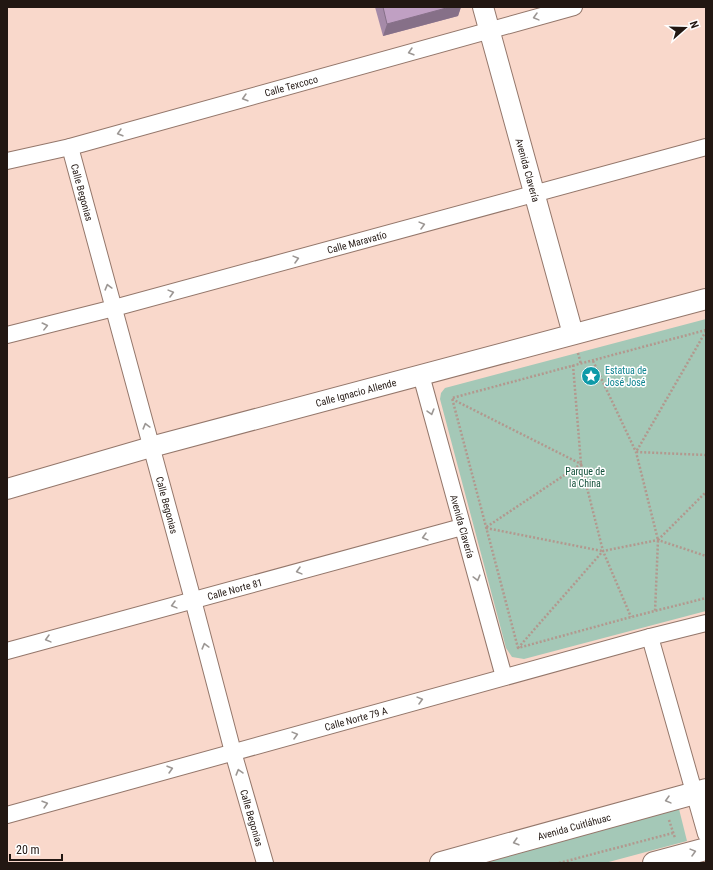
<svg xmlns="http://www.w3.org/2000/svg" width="713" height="870" viewBox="0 0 713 870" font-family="'Roboto Condensed',sans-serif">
	<rect width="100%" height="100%" fill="#f9d8cb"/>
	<path fill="#a4c8b7" d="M706 319V611L524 659 512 657 506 648 440 399 441 393 445 388Z
		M679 809 687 841 605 863H482Z"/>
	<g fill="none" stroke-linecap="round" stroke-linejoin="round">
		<g stroke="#94776b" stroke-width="18">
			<g id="minor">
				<path id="s1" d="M70 147 193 600 233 752 265 863"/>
				<path id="s2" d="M7 161 70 147 574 7"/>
				<path id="s3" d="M7 335 114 308 706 147"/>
				<path id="s4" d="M421 375 504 677"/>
				<path d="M650 637 706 834"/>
				<path id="s5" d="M7 651 462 527"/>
				<path id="s6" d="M7 815 650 637 706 623"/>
			</g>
		</g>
		<g stroke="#94776b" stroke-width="22">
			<g id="tertiary">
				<path id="s7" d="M483 7 573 334"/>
				<path id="s8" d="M7 489 151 447 706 299"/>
			</g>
		</g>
		<g stroke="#94776b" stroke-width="24">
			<g id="secondary">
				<path id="s9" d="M441 863 706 790"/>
				<path d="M654 863 706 849"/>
			</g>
		</g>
		<path stroke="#b2988e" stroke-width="2.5" stroke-dasharray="2 2" stroke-linecap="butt" d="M706 330 452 398 518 648 631 617 706 598
			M706 331 636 452 706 455
			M578 353 581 364
			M593 361 636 452 658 540 655 612
			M573 365 581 464 603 551 631 617
			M452 399 581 464 485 528
			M486 528 602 551
			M658 540 706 492
			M518 648 603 551 658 540 706 556
			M669 820 675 838
			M559 863 673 833"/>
		<use href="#minor" stroke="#fff" stroke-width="16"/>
		<use href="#tertiary" stroke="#fff" stroke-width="20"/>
		<use href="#secondary" stroke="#fff" stroke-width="22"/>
	</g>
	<path fill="#a58aa8" d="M375 7H461L458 16 383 36Z"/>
	<path fill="#867088" d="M450 7H461L458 16 383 36 387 24Z"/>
	<path fill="#c0a0c3" stroke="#867088" d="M383 7H450L387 24Z"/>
	<defs><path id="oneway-chevron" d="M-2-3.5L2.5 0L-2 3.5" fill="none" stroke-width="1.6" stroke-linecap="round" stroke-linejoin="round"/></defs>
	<g stroke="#9c9794">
		<use href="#oneway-chevron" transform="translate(536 17) rotate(165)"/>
		<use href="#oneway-chevron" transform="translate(411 52) rotate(164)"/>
		<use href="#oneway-chevron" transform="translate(245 98) rotate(164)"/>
		<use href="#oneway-chevron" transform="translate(120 133) rotate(164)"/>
		<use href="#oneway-chevron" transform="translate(422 225) rotate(-15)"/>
		<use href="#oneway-chevron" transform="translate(296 259) rotate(-15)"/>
		<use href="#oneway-chevron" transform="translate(108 287) rotate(-105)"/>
		<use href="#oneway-chevron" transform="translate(171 293) rotate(-15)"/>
		<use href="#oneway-chevron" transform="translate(45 326) rotate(-14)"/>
		<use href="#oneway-chevron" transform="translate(431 412) rotate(74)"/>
		<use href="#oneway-chevron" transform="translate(146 426) rotate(-105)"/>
		<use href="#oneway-chevron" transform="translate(425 537) rotate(165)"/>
		<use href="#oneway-chevron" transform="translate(299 571) rotate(165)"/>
		<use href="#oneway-chevron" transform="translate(477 578) rotate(75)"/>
		<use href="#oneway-chevron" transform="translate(174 605) rotate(165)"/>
		<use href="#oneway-chevron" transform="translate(48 639) rotate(165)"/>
		<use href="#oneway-chevron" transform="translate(205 646) rotate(-105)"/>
		<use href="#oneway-chevron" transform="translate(420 700) rotate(-15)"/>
		<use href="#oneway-chevron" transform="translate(295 735) rotate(-15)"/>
		<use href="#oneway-chevron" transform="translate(170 769) rotate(-16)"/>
		<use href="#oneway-chevron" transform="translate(239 772) rotate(-106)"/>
		<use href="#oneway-chevron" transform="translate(668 800) rotate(165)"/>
		<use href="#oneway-chevron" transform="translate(45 804) rotate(-16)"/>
		<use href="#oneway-chevron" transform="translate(516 842) rotate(164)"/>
		<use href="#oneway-chevron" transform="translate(693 852) rotate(-15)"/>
	</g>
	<defs>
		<g id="sight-disc" transform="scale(1)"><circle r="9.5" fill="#0f9aa8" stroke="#fff"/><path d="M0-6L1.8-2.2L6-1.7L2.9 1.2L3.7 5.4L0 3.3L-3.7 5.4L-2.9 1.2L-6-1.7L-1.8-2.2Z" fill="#fff"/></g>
	</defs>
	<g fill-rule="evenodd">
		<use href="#sight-disc" x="591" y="376"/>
	</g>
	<g text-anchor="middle" stroke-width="3" stroke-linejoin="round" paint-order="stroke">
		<g font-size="10" fill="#221712" stroke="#fff">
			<text dy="4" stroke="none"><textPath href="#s2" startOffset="294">Calle Texcoco</textPath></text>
			<text dy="4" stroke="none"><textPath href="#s7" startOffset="169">Avenida Clavería</textPath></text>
			<text dy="4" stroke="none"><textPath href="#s1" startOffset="47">Calle Begonias</textPath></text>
			<text dy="4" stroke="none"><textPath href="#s3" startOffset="362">Calle Maravatío</textPath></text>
			<text dy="4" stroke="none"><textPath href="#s8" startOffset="362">Calle Ignacio Allende</textPath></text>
			<text dy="4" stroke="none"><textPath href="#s1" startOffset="371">Calle Begonias</textPath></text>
			<text dy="4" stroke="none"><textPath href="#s4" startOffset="157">Avenida Clavería</textPath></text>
			<text dy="4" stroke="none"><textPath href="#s5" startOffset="236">Calle Norte 81</textPath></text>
			<text dy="4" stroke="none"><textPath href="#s6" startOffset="362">Calle Norte 79 A</textPath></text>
			<text dy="4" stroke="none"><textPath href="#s1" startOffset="695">Calle Begonias</textPath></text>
			<text dy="4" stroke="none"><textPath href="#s9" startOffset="138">Avenida Cuitláhuac</textPath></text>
		</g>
		<g font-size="10" fill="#0d838f" stroke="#fff" text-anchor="start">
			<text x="605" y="374">Estatua de<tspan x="605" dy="12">José José</tspan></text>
		</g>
		<g font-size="10" fill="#13503a" stroke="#fff">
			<text x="585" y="475">Parque de<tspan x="585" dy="12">la China</tspan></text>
		</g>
	</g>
	<rect width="713" height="870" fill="none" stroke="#221712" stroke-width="16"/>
	<g transform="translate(685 28) rotate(70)" stroke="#ffffff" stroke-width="3" paint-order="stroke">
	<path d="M0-3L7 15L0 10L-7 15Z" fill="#221712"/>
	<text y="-6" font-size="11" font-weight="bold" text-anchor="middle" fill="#221712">N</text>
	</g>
	<path d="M10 854v6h52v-6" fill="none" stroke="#221712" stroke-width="2"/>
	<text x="16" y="854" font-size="12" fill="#221712" stroke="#ffffff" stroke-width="3" paint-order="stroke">20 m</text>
</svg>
